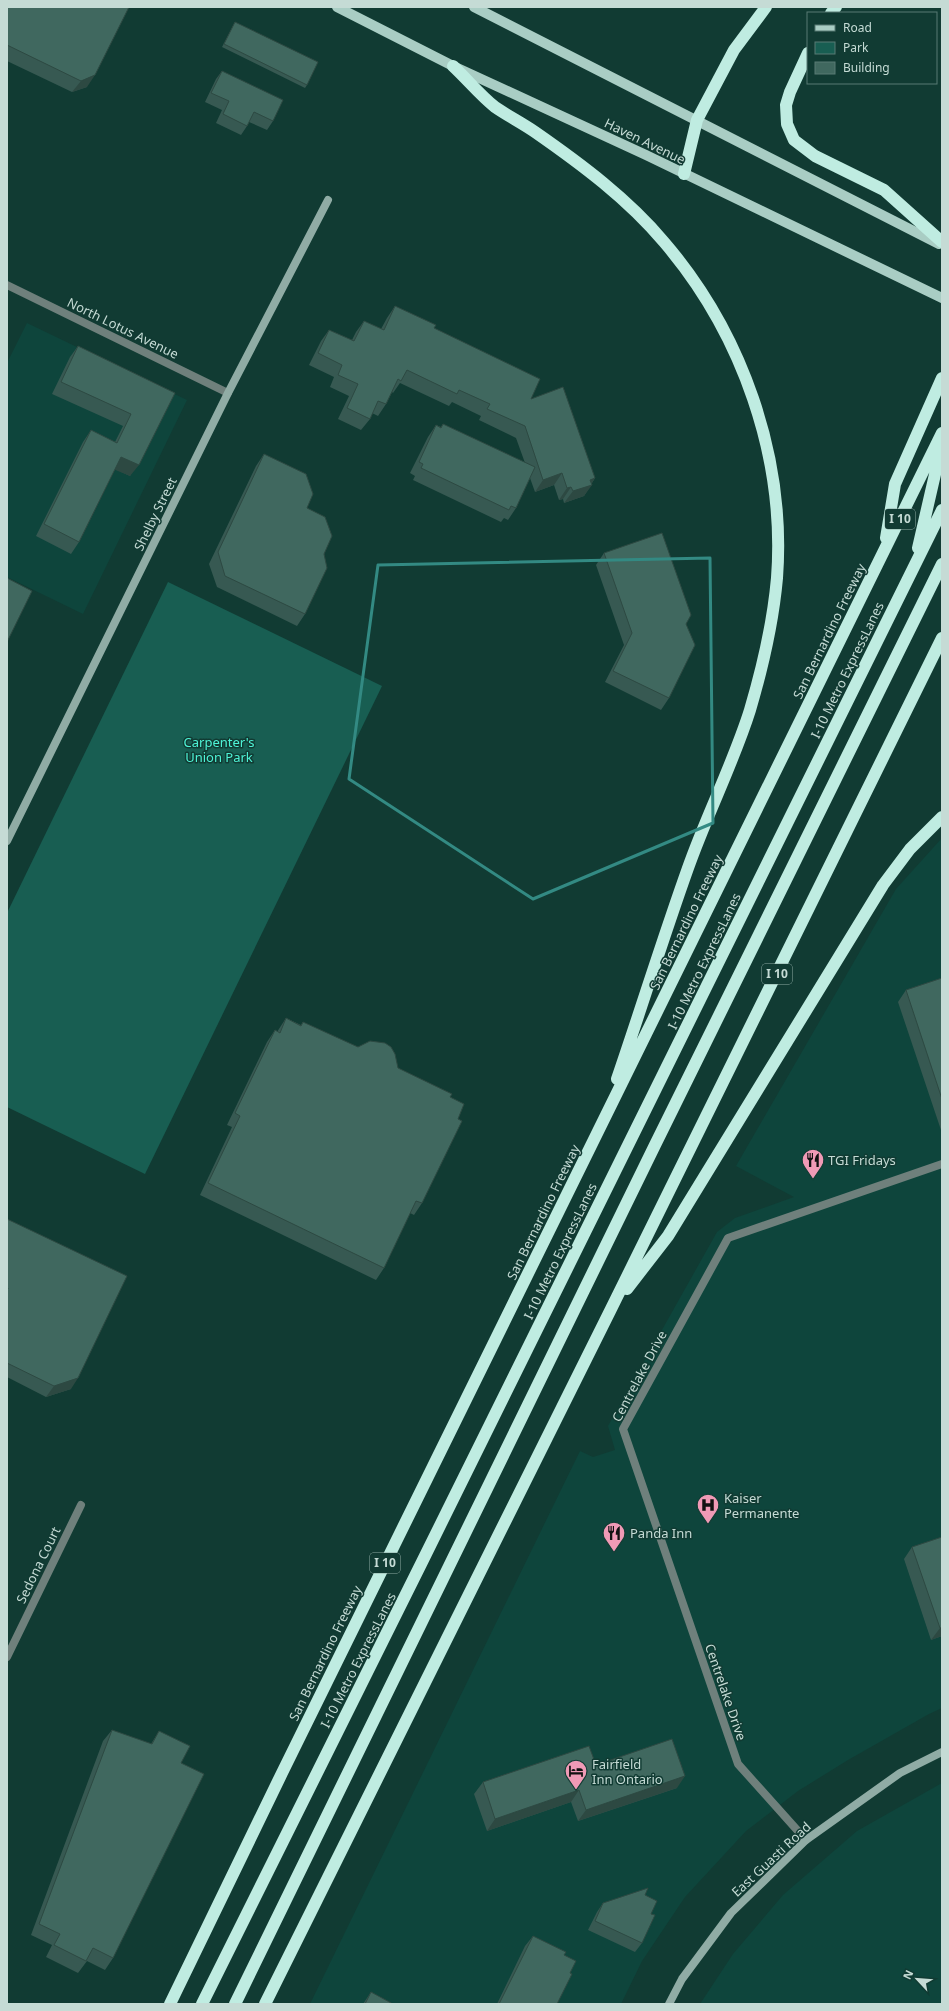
<svg xmlns="http://www.w3.org/2000/svg" width="949" height="2011" viewBox="0 0 949 2011" font-family="'Noto Sans',sans-serif">
	<rect width="100%" height="100%" fill="#113b33"/>
	<path fill="#0e453c" d="M27 323 187 400 83 614 7 577V363Z
		M942 838V1708L929 1714 848 1760 798 1791 746 1831 685 1897 642 1961 621 2004H310L580 1451 593 1457 615 1450 608 1426 717 1232 735 1218 794 1197 736 1166 896 889Z
		M942 1783V2004H700L733 1954 783 1895 857 1831Z"/>
	<path fill="#185e52" d="M168 582 382 686 145 1174 7 1107V913Z"/>
	<g fill="none" stroke-linecap="round" stroke-linejoin="round">
		<path stroke="#6f807c" stroke-width="8" d="M7 285 228 393
			M7 1657 81 1505
			M806 1840 738 1764 623 1429 728 1238 942 1164"/>
		<path stroke="#90aca5" stroke-width="8" d="M7 841 228 393 328 200
			M669 2004 682 1979 731 1913 806 1840 900 1773 942 1752"/>
		<path stroke="#a9cdc4" stroke-width="10" d="M337 7 453 66 646 155 942 298
			M474 7 939 244"/>
		<path stroke="#bfece1" stroke-width="12" d="M831 13 836 7
			M808 53 790 92 786 105 787 124 794 140 815 156 884 190 942 242
			M453 66C467 79 480 95 495 107 508 116 522 123 535 132 581 164 628 199 664 242 742 333 786 457 777 578 773 623 763 666 750 710 733 764 707 814 688 868 663 938 641 1009 617 1079
			M684 174 697 120 734 50 766 7
			M886 538 895 484 942 378
			M918 548 942 444
			M627 1289 668 1236 883 885 910 849 942 817
			M170 2004 282 1773 942 433
			M202 2004 422 1562 942 510
			M235 2004 655 1145 942 564
			M265 2004 611 1309 942 638"/>
	</g>
	<path fill="#375952" d="M7 7 87 87 72 92 7 61Z
		M235 22 307 85 305 88 222 47Z
		M222 71 273 121 267 130 249 122 247 126 241 135 216 123 222 110 205 102 216 79Z
		M395 306 434 328 531 399 595 478 584 496 564 503 563 499 559 500 554 485 535 492 530 478 516 508 508 520 504 518 501 522 413 480 415 476 410 473 428 437 436 425 441 427 443 424 525 463 516 438 479 420 481 416 452 402 449 406 400 383 393 393 392 392 386 404 378 416 372 413 370 419 361 430 338 419 349 396 330 387 334 377 309 365 321 341 329 330 352 340 356 332 364 321 381 329 387 318Z
		M78 346 175 393 130 476 115 469 79 542 71 554 36 536 83 442 91 430 115 442 123 426 52 394 70 357Z
		M264 454 307 508 324 554 305 614 297 626 217 587 209 564 256 466Z
		M604 553 669 698 661 710 605 682 624 645 596 565Z
		M942 978V1133L898 1002 906 990Z
		M286 1018 301 1025 303 1022 398 1068 450 1097 458 1119 422 1203 414 1215 410 1213 384 1268 376 1280 200 1195 232 1127 227 1125 267 1042 275 1030 277 1032Z
		M7 1219 71 1389 46 1397 7 1377Z
		M942 1537V1636L931 1640 904 1559 912 1547Z
		M112 1730 151 1744 159 1731 181 1763 113 1958 105 1970 87 1961 78 1973 46 1957 52 1945 31 1935 103 1741Z
		M596 1765 677 1788 578 1821 571 1802 487 1831 474 1794 483 1782Z
		M645 1895 651 1914 642 1943 635 1952 588 1930 597 1912 603 1903Z
		M533 1936 564 1955 570 1973 557 2004H497L525 1946Z
		M371 1992 393 2004H363Z"/>
	<path fill="#2d4942" d="M95 75 87 87 72 92 81 81Z
		M121 457 139 465 130 476 113 469Z
		M562 473 554 485 535 492 543 480Z
		M595 478 590 486 592 485 584 496 564 503 573 491 590 480Z
		M571 487 563 499 559 500 567 488Z
		M78 1378 71 1389 46 1397 54 1386Z
		M940 1628H942V1636L931 1640Z
		M685 1776 677 1788 578 1821 586 1810Z
		M579 1790 571 1802 487 1831 495 1819Z"/>
	<path fill="#40685f" stroke="#2d4942" d="M7 7H129L95 75 81 81 7 45Z
		M235 22 318 62 307 85 224 44Z
		M222 71 283 100 273 121 254 112 247 126 223 114 229 101 211 93Z
		M395 306 436 325 434 328 540 379 531 399 563 387 595 478 590 480 592 485 573 491 571 487 567 488 562 473 543 480 525 426 487 409 490 404 459 390 457 394 407 370 401 381 398 379 386 404 378 401 370 419 347 408 358 384 338 375 342 365 318 353 329 330 354 341 364 321 384 330Z
		M78 346 175 393 139 465 121 457 79 542 44 524 91 430 117 443 131 414 61 382Z
		M443 424 535 467 516 508 511 506 509 510 421 468 423 464 419 462 436 425 441 428Z
		M264 454 306 474 313 494 307 508 325 517 332 536 324 554 327 568 305 614 225 576 218 552Z
		M662 533 691 615 686 624 695 645 669 698 613 671 632 633 604 553Z
		M7 578 32 591 7 642Z
		M942 978V1099L906 990Z
		M286 1018 301 1026 303 1022 358 1047 370 1041 385 1043 391 1047 395 1054 398 1068 452 1094 450 1097 464 1104 458 1119 462 1121 422 1203 416 1201 384 1268 208 1183 240 1116 235 1113 275 1030 280 1033Z
		M7 1219 127 1276 78 1378 54 1386 7 1363V1289H8L7 1286Z
		M942 1537V1628H940L912 1547Z
		M112 1730 152 1744 159 1731 190 1746 181 1763 204 1774 113 1958 93 1948 86 1961 54 1945 60 1934 39 1924Z
		M672 1739 685 1776 586 1810 579 1790 495 1819 483 1782 589 1746 596 1765Z
		M648 1888 645 1895 657 1901 651 1914 655 1915 642 1943 595 1921 603 1903Z
		M533 1936 566 1952 564 1955 576 1961 570 1973 572 1974 557 2004H499Z
		M371 1992 393 2004H365Z"/>
	<path fill="none" stroke="#338a83" stroke-width="3" stroke-linejoin="round" d="M710 558 713 823 533 899 349 779 378 565Z"/>
	<defs>
		<g id="restaurant-pin" transform="scale(1.15)"><path d="M0 17L-7.5 6A9.5 9.5 0 1 1 7.5 6Z" fill="#f09ab6" stroke="#113b33"/><path d="M-5-6h1v4h1v-4h1v4h1v-4h1v5L-1.5 .5V6h-2V.5L-5-1ZM5-6V6H3V1.5H1.5Q1.5-4 5-6Z" fill="#111"/></g>
		<g id="hospital-pin" transform="scale(1.15)"><path d="M0 17L-7.5 6A9.5 9.5 0 1 1 7.5 6Z" fill="#f09ab6" stroke="#113b33"/><path d="M-5-5h3v3.5h4V-5h3V5h-3V1.5h-4V5h-3Z" fill="#111"/></g>
		<g id="hotel-pin" transform="scale(1.15)"><path d="M0 17L-7.5 6A9.5 9.5 0 1 1 7.5 6Z" fill="#f09ab6" stroke="#113b33"/><path d="M-6-4.5h1.5V1H6V5H4.5V3h-9V5H-6ZM-4 0a1.8 1.8 0 1 1 3.6 0ZM.5 0V-2.5h3Q6-2.5 6 0Z" fill="#111"/></g>
	</defs>
	<g fill-rule="evenodd">
		<use href="#restaurant-pin" x="813" y="1160"/>
		<use href="#hospital-pin" x="708" y="1505"/>
		<use href="#restaurant-pin" x="614" y="1533"/>
		<use href="#hotel-pin" x="576" y="1771"/>
	</g>
	<g text-anchor="middle" stroke-width="3" stroke-linejoin="round" paint-order="stroke">
		<g fill="#113b33" stroke="#8faba4" stroke-width="1">
			<rect x="885" y="509" width="30" height="20" rx="3"/>
			<rect x="762" y="964" width="30" height="20" rx="3"/>
			<rect x="370" y="1553" width="30" height="20" rx="3"/>
		</g>
		<g font-size="12" font-weight="bold" fill="#c5dbd5">
			<text x="900" y="523">I 10</text>
			<text x="777" y="978">I 10</text>
			<text x="385" y="1567">I 10</text>
		</g>
		<g font-size="13" fill="#c5dbd5" stroke="#113b33">
			<text transform="translate(645 141) rotate(26)" y="5">Haven Avenue</text>
			<text transform="translate(123 328) rotate(26)" y="5">North Lotus Avenue</text>
			<text transform="translate(155 514) rotate(-64)" y="5">Shelby Street</text>
			<text transform="translate(829 631) rotate(-64)" y="5">San Bernardino Freeway</text>
			<text transform="translate(847 670) rotate(-64)" y="5">I-10 Metro ExpressLanes</text>
			<text transform="translate(686 922) rotate(-64)" y="5">San Bernardino Freeway</text>
			<text transform="translate(704 961) rotate(-64)" y="5">I-10 Metro ExpressLanes</text>
			<text transform="translate(543 1212) rotate(-64)" y="5">San Bernardino Freeway</text>
			<text transform="translate(560 1251) rotate(-64)" y="5">I-10 Metro ExpressLanes</text>
			<text transform="translate(639 1376) rotate(-62)" y="5">Centrelake Drive</text>
			<text transform="translate(38 1565) rotate(-64)" y="5">Sedona Court</text>
			<text transform="translate(325 1653) rotate(-64)" y="5">San Bernardino Freeway</text>
			<text transform="translate(358 1660) rotate(-63)" y="5">I-10 Metro ExpressLanes</text>
			<text transform="translate(726 1692) rotate(71)" y="5">Centrelake Drive</text>
			<text transform="translate(771 1859) rotate(-43)" y="5">East Guasti Road</text>
		</g>
		<g font-size="13" fill="#4ef3d6" stroke="#113b33">
			<text x="219" y="747">Carpenter's<tspan x="219" dy="15">Union Park</tspan></text>
		</g>
		<g font-size="13" fill="#c5dbd5" stroke="#113b33" text-anchor="start">
			<text x="828" y="1165">TGI Fridays</text>
			<text x="724" y="1503">Kaiser<tspan x="724" dy="15">Permanente</tspan></text>
			<text x="630" y="1538">Panda Inn</text>
			<text x="592" y="1769">Fairfield<tspan x="592" dy="15">Inn Ontario</tspan></text>
		</g>
	</g>
	<rect width="949" height="2011" fill="none" stroke="#c5dbd5" stroke-width="16"/>
	<rect x="807" y="12" width="130" height="72" fill="#113b33" stroke="#597b74"/>
	<rect x="815" y="25" width="20" height="6" fill="#a9cdc4" stroke="#597b74"/>
	<text x="843" y="32" font-size="12" fill="#c5dbd5">Road</text>
	<rect x="815" y="42" width="20" height="12" fill="#185e52" stroke="#597b74"/>
	<text x="843" y="52" font-size="12" fill="#c5dbd5">Park</text>
	<rect x="815" y="62" width="20" height="12" fill="#40685f" stroke="#597b74"/>
	<text x="843" y="72" font-size="12" fill="#c5dbd5">Building</text>
	<g transform="translate(917 1979) rotate(296)" stroke="#113b33" stroke-width="3" paint-order="stroke">
	<path d="M0-3L7 15L0 10L-7 15Z" fill="#c5dbd5"/>
	<text y="-6" font-size="11" font-weight="bold" text-anchor="middle" fill="#c5dbd5">N</text>
	</g>
</svg>
